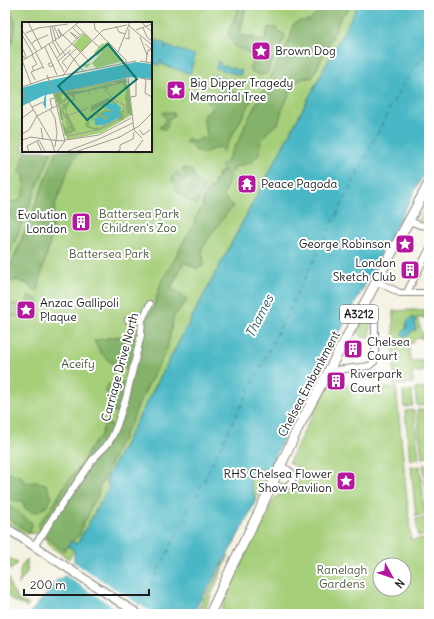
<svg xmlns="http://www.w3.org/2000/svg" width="434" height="619" viewBox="0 0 434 619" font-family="Delius,sans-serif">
	<rect width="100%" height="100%" fill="#fff"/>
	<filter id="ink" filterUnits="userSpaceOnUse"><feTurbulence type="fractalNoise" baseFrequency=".025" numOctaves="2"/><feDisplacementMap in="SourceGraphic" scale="8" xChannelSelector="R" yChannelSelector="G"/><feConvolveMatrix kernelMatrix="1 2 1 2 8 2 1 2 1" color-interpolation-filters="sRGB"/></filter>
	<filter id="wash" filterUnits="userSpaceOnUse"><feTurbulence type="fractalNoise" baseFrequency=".012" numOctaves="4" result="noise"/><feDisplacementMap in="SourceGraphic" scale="16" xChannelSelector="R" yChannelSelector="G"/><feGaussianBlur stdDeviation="0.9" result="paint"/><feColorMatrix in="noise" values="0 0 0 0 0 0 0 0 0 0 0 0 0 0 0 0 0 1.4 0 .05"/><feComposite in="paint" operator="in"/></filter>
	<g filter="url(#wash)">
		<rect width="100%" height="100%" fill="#f5f2e2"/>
		<path fill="#a6cf7a" stroke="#61764b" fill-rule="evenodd" d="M5 5H358L106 479 109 487 77 544 71 541 74 550 69 559 50 546 47 540 38 534 33 533 25 534 5 520ZM23 23H151V151H23Z
			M429 198V223L420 222 418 220Z
			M413 310H429V317L417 318C419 325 422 331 424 338 419 338 415 337 413 343H409L410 361 428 359V363L425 371 412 373 413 383 394 385 393 311Z
			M366 315 370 317V337H362L359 334 357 333Z
			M358 384 359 391 396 387 411 540 429 538V614H220L232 582 272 502C279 492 282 495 291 491 299 487 303 475 297 468 295 466 291 464 289 462L307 425 326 389ZM380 565H404V589H380Z
			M425 388V391H426L427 405 417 406 415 389Z
			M412 390 413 406 404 407 403 391Z
			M428 409 429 419V457L422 458 417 410Z
			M414 410 419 459 410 460 405 411Z
			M423 465H429V514Z
			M420 466 425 515 416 516 411 467Z
			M262 468 267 469 270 468 256 500C254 497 255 495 253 491 253 489 251 487 251 485 249 477 254 470 262 468Z
			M426 518 427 535 418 536 416 519Z
			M5 555 17 563 12 569 5 570Z
			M229 555 203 614H195Z
			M27 559V573L18 585C23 572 16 571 27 559Z
			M5 578H8L11 588 14 592 18 600 22 602 28 604V606L27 607H25L22 604 20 605 17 601 16 603 5 594Z"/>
		<path fill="#84b26a" stroke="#506743" d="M5 5H8C19 23 16 28 10 47L6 48 5 47 6 31Z
			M239 5H246L240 35 265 41 268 27 276 28 278 31 285 35 282 44 266 74 261 75 251 72 252 70 249 67 253 64C252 51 246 51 235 47 233 44 230 39 229 35 228 27 238 14 239 5Z
			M324 5H349L348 10 341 17 334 33 312 78H304L294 83 281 113 278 124 269 130 261 141 260 153 252 162 235 167 230 176 223 196 233 206 212 233 202 249 204 265 197 269 184 262 171 288 188 300 174 316 167 349 140 401 130 426 125 432 124 438 119 444 103 481 99 488 98 497 91 505 88 516 83 523 80 535 72 541 63 551C54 543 41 535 38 524L53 506 64 486 76 471 94 443 101 435 105 423 117 427 121 414 112 411 109 403 113 398 105 391 108 384 115 385 126 382 130 371 110 362 101 353 94 341 107 338 125 336 138 329 145 323 154 307 161 282 168 271 185 239 195 223V218L203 206 202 204 205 195 209 190 212 189 214 186V181L218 179 217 176 219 173H222L223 170 222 165 227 161 232 151 241 137 245 125 288 43 291 36 293 25 301 20 303 22 307 20H310Z
			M222 89 241 94 244 91 254 96 223 152 222 151 223 149 219 147 203 153 195 150 191 145 185 142 188 138 194 142 202 138 205 139H208L203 118 205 114 212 111 210 104 206 102 207 100H213L218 94 219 90Z
			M165 112 174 113V116L168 119V126L165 130 160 128V126L163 125 166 118 163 115 162 113Z
			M32 151H52L5 264V230L8 226 5 222V202L19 201C26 191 25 186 24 175L18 172 22 168 21 162 26 153Z
			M57 151H83L76 156 70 165 55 205 50 243 43 267 38 290 31 289 28 284 17 280 9 282 8 292 5 296V280Z
			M185 168 193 171V176C196 181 203 184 204 189L196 205C190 201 178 194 175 188 174 186 174 182 172 179 173 176 174 172 178 172L183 180 185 176 181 169Z
			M29 295 39 301V317L5 316V302L9 306 12 304H18L24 313H28L29 310 32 308 26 302Z
			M12 473 20 476 26 483 35 482 46 484 52 498 46 507 34 513 26 509 22 501 12 500 5 496V474Z
			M5 503 32 523 30 533 5 516Z"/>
		<path fill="#4ab7c5" stroke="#336a70" d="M358 5H429V164L281 443 270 468C265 470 261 468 257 470 252 473 249 479 251 485 251 487 253 489 253 491 255 495 254 497 256 500 237 540 215 577 192 614H156L155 613 153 614H29L50 590 56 581 65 576 71 568 74 561V550L68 546 71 541 77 544 109 487 106 479Z
			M152 39 166 44 164 48 166 49V46L195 55 190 74 161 64 162 61H160L159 65 151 63V42Z
			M218 61 220 62V65L222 66H226L242 71 240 76 238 74V75L232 73V72L231 71 230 73 216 68Z
			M214 75 228 80V81L229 82V80L235 82V84L238 83 237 88 220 83 218 80 215 81 214 83 211 82Z
			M412 318H415L416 330 412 331 408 336 405 337 402 334V332L406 329 407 321Z"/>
		<path fill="#f5f2e2" d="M72 561 89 572 154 614H124L63 574 69 567Z"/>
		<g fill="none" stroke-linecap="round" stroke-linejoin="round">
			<path stroke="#316268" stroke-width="1" stroke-dasharray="5 4" stroke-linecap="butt" d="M136 608 150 587 168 552 393 102C404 83 415 66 429 50"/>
		</g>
	</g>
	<g filter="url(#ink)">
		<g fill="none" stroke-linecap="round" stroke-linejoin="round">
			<g stroke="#88877f" stroke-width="8">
				<path id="minor" d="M409 221 420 225 429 226
					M376 281 400 293H429
					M408 293V290L410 286 429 250
					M128 320 137 319 142 320
					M329 371 369 366 374 362 375 358V316L362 309
					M272 483C275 484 278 486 281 487 289 488 296 479 291 472 288 469 284 468 280 466
					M34 546 41 536 43 534 50 522 93 459 106 446 112 437 117 425 126 398 141 335 142 320 150 304"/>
			</g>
			<g stroke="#88877f" stroke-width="10">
				<path id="major" d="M5 527 138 614"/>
			</g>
			<g stroke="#88877f" stroke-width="11">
				<path id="highway" d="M210 614 232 566 259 512 298 428 429 183"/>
			</g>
			<use href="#minor" stroke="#fff" stroke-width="6"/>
			<use href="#major" stroke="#fff" stroke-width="8"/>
			<use href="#highway" stroke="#fff" stroke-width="9"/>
		</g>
	</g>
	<defs>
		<g id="sight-square" transform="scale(1)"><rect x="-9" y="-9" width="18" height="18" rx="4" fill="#b5179e" stroke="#fff"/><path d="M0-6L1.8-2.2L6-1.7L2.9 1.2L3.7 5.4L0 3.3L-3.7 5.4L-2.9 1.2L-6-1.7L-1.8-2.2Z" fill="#fff"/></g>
		<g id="temple-square" transform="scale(1)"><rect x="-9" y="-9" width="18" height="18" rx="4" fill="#b5179e" stroke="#fff"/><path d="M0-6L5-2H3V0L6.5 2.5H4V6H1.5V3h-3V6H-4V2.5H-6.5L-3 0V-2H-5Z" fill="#fff"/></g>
		<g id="building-square" transform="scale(1)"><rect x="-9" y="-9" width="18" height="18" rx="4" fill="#b5179e" stroke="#fff"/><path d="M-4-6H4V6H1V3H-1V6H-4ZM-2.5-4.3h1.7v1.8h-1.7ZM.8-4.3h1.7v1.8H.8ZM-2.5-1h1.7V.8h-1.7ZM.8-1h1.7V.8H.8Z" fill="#fff"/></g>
	</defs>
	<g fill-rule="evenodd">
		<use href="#sight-square" x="261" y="51"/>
		<use href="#sight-square" x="176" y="90"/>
		<use href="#temple-square" x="247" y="184"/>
		<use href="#building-square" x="81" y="222"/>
		<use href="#sight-square" x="405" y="244"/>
		<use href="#building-square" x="410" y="270"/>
		<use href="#sight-square" x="26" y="310"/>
		<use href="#building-square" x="353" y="349"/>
		<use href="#building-square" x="336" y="381"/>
		<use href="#sight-square" x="346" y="481"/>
	</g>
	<g text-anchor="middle" stroke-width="4" stroke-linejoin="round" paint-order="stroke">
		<rect fill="#fff" stroke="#606060" stroke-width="1" x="340" y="305" width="38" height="18" rx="3"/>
		<g font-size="11" font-weight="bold" fill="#1c1c1c">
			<text x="359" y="318">A3212</text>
		</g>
		<g font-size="12" fill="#1c1c1c" stroke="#fff" text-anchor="start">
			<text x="275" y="55">Brown Dog</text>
			<text x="190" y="87">Big Dipper Tragedy<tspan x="190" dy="14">Memorial Tree</tspan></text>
			<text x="261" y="188">Peace Pagoda</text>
			<text x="67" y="219" text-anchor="end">Evolution<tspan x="67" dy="14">London</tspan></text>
			<text x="391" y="248" text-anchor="end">George Robinson</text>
			<text x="396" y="267" text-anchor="end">London<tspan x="396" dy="14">Sketch Club</tspan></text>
			<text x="40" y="307">Anzac Gallipoli<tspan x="40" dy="14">Plaque</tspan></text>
			<text x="367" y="346">Chelsea<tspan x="367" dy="14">Court</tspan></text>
			<text x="350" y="378">Riverpark<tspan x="350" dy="14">Court</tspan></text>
			<text x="332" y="478" text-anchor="end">RHS Chelsea Flower<tspan x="332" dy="14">Show Pavilion</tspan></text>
		</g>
		<g font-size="12" fill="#4c5b3d" stroke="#fff">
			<text x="139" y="218">Battersea Park<tspan x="139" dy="14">Children's Zoo</tspan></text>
			<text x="109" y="258">Battersea Park</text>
			<text x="78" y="368">Aceify</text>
			<text x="342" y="574">Ranelagh<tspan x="342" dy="14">Gardens</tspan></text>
		</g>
		<g font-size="12" fill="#1c1c1c" stroke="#fff">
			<text transform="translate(120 367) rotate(-75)" y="4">Carriage Drive North</text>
			<text transform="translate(309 384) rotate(-62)" y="4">Chelsea Embankment</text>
		</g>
		<g font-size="13" font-style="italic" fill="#316268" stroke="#fff">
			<text transform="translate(259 316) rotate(-63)" y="5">Thames</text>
		</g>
	</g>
	<g transform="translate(22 22)">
		<rect width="130" height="130" fill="#f5f2e2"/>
		<path d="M62 11 70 19 59 30 51 23ZM85 20 102 39 74 46 70 41 64 46 61 43 70 41 81 29 75 34 72 31 80 21 82 22ZM104 56 110 93 79 111 45 118 32 71Z" fill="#a6cf7a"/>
		<path d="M105 57 103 61 105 65 106 60 110 93 106 92 103 76 105 67 102 66 101 61H90L89 64 86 63V68L81 65 68 68V73L66 69 53 72V78L47 81 44 89 54 108 49 111 52 113 47 111 46 108H50L46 106 48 103 44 94 46 112 43 114 39 99 45 108 44 97 40 91 41 98H39L36 85 38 83 36 86 38 91V85L44 94 43 87 41 88 39 84 41 86 40 82 45 81 47 76 48 79 52 77 49 73H39L40 79 43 76 47 74 42 80 37 82 35 80V82L32 71 64 68ZM88 74 90 79 96 81H85L82 85 84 88 91 87 92 90 88 91 84 98 73 94 69 100V94L83 88 79 84 69 90V84L86 76 89 77ZM101 84 103 91 99 90 102 92V97L89 103 75 109 64 105 63 101 68 95 67 104 75 106 72 100 77 107 97 99 96 87 99 85 98 89H101Z" fill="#84b26a"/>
		<path d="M114 40 130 42V57L108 55 24 73V87L21 82 23 73 0 84V66L20 60ZM94 81 99 86 97 92 100 94 82 103H73L72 96 78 95 84 98 87 91 82 95 79 93 82 90 93 89 83 86 85 82Z" fill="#4ab7c5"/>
		<path fill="none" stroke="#4ab7c5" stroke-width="2" d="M107 47H124L123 53 130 51M29 61 47 60 104 47M5 71 26 63"/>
		<path fill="none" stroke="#9e9c93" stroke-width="1" d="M6 0 20 27M72 0 73 7 104 38 112 108 120 116M119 0 130 10M54 3 78 26M106 3 130 23M30 4 34 18M32 4 37 16M94 4 97 10 103 12M28 5 31 19M50 5 59 14M121 6 125 15 130 19M0 8 15 30M114 8 130 2M4 11 16 6 46 2M0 13 11 32M41 13 67 39M39 14 36 7 41 14M118 15 125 33M103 16 107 17V7M55 17 48 10 57 16M33 18 43 33M31 20 38 33M10 22 12 19 26 13M27 22 42 50M123 22 130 28H126L124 40M23 25 35 53M46 30 62 50M96 30 108 0M14 31 22 47M0 32 2 36 4 35 1 27M10 33 15 42 10 45 12 49M35 36 61 11M0 38 9 62M0 39 41 13 57 0M36 39 49 28M118 39 130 41M30 40 26 42 28 45 32 43M45 46 40 40 54 27M25 53 32 74M41 54 52 37 81 8 105 3M118 56 130 58M122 56 124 59 123 71 130 75M13 58 9 50 21 45M0 65 26 56 114 39M81 66 91 77 104 84 105 93M0 68 29 118 33 130M34 71 104 57M32 73 43 119M109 75 114 74V56M37 83 46 98V115M10 85 21 80M69 85 92 78M30 86 28 77 32 76M28 87 33 96 35 111 33 125M15 94 42 80 49 73 107 59M44 94 66 86M0 96 11 88M19 106 21 118M118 108 121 113 128 108M0 112 7 108 15 94M47 114 74 108 105 93M96 116 117 104 130 91M77 117 111 101M0 118 9 115 29 118M29 118 43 119M43 118 77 113 109 96M15 119 20 130M46 129 77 117M7 130 5 124 17 118 23 129M35 130 43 119M53 130 98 115M94 130 98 128V123L111 117 112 110M112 130 121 118"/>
		<path fill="#0f766e" fill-opacity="0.15" stroke="#0f766e" stroke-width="2" d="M86 22 115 57 65 98 36 64Z"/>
		<rect width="130" height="130" fill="none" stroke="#1c1c1c" stroke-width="2"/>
	</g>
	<rect width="434" height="619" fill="none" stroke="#fff" stroke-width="20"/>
	<g transform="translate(392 577) rotate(130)"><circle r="19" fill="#ffffff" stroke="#a4a4a4"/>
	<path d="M0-3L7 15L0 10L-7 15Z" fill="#b5179e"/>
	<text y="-6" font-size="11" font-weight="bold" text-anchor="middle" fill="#1c1c1c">N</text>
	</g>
	<path d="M24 589v6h125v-6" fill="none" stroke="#1c1c1c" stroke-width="2"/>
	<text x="30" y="589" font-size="12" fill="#1c1c1c" stroke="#ffffff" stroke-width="3" paint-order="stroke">200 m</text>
</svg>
